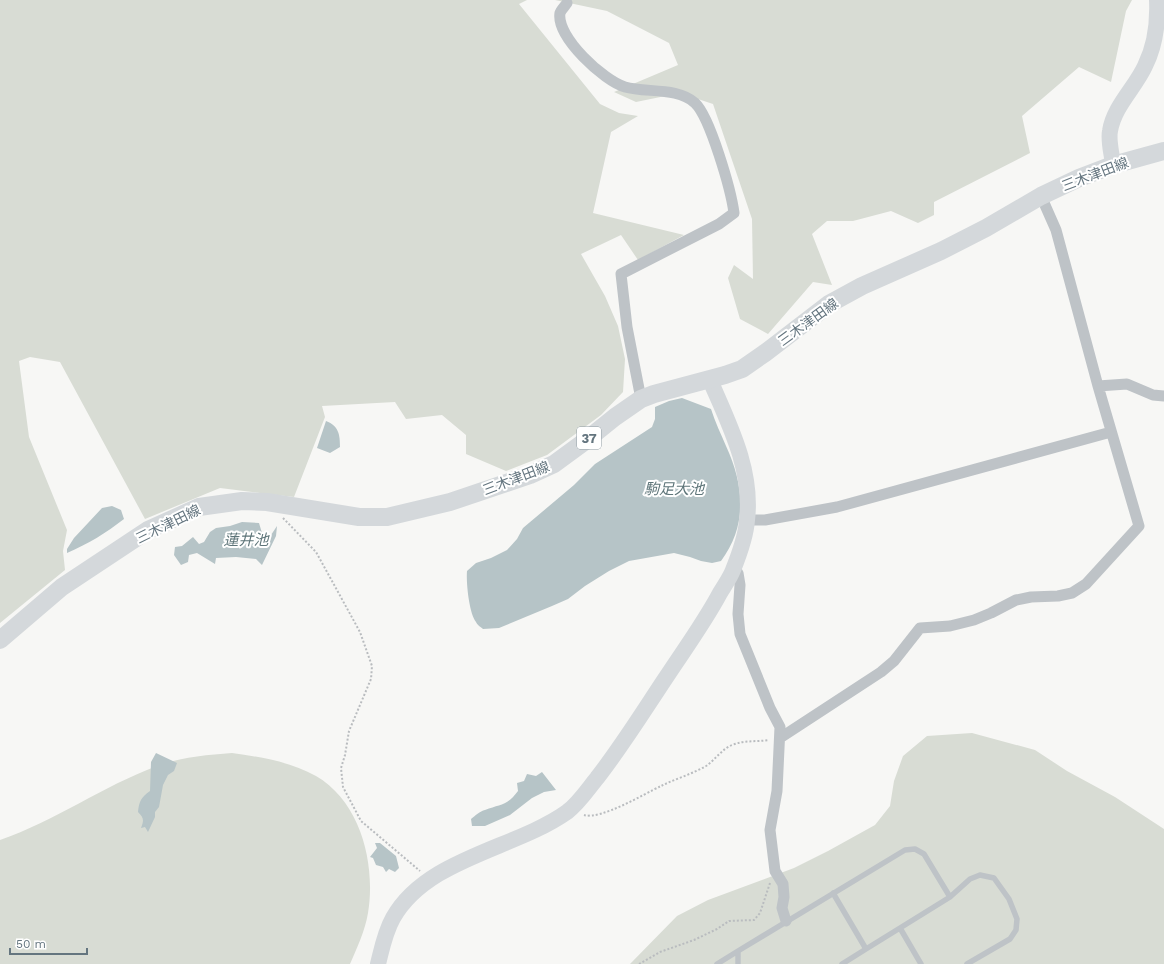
<svg xmlns="http://www.w3.org/2000/svg" width="1164" height="964" viewBox="0 0 1164 964" font-family="'Work Sans','Noto Sans JP',sans-serif">
	<rect width="100%" height="100%" fill="#f7f7f5"/>
	<path fill="#d8dcd4" d="M0 0H527L519 4 600 104 619 113 638 116 611 132 593 213 684 235 638 260 621 235 581 254 605 296 618 326 625 359 623 392 601 415 547 455 506 471 466 454V435L442 415 406 419 395 402 322 406 325 417 294 497 220 488 145 519 60 362 30 357 19 361 29 437 67 530 63 551 65 570 0 623Z
		M555 0H1132L1126 11 1111 82 1079 67 1022 116 1030 153 934 202V215L918 223 891 211 853 221H827L812 234 832 285 813 282 768 334 740 319 728 278 734 265 753 279 752 219 713 104 680 93 636 102 614 92 678 65 669 43 607 11Z
		M972 733 1035 750 1067 771 1115 797 1164 829V964H630L677 916 708 900 794 868 828 851 875 825 890 806 894 781 903 756 927 736Z
		M232 753C261 757 291 762 316 776 361 802 376 865 368 913 365 931 357 948 350 964H0V840C55 821 103 786 157 766 181 757 207 755 232 753Z"/>
	<path fill="#b6c4c7" d="M682 398 711 409C715 422 721 434 726 446 744 485 748 525 721 561L712 563 701 561 690 557 674 553 629 561 609 571 585 586 568 599 552 606 499 628 483 629C481 627 477 625 476 622 469 613 466 582 467 571L476 563 491 558 507 550 517 539 523 528 574 485 595 464 652 427 655 419V407L669 401Z
		M326 421C339 426 340 435 340 447L330 453 317 448Z
		M112 506 121 510 124 519C106 533 88 544 67 553V549L74 538 102 508Z
		M242 522 259 523 262 533 271 535 277 526 276 536 262 565 256 559 236 557 216 558 215 564 197 553 189 555 188 562 181 565 174 555 175 547 182 546 193 537 199 544 204 542 210 532 216 528 230 526Z
		M156 753 177 763 174 771 168 775 163 785 159 807 155 812V817L148 832 145 827 141 828C144 820 144 818 138 812 139 802 141 797 150 791L151 762Z
		M542 772 556 790 544 792 532 798 510 815 485 826H472L471 819C475 816 480 811 485 810 500 804 507 806 518 791L517 783 524 781 527 774 536 776Z
		M375 843H380L396 856 399 868 395 872 389 869 386 872 383 867 376 865 373 858 370 857 377 848Z"/>
	<g fill="none" stroke-linecap="round" stroke-linejoin="round">
		<path stroke="#b9bcbf" stroke-width="2" stroke-dasharray="2 2" stroke-linecap="butt" d="M283 518 316 552 360 632 372 666 371 679 349 731 345 755 341 768 343 787 361 821 420 871
			M584 815C601 820 644 794 661 786 675 779 692 774 706 766 715 760 722 749 732 745 744 740 756 742 769 740
			M639 964 660 952 694 940 717 929 729 921 754 920 760 913 770 883"/>
		<path stroke="#bec3c7" stroke-width="5.5" d="M833 893 866 949 842 964
			M866 949 900 928
			M717 964 738 951
			M738 964V951L905 850 915 849 924 854 950 897
			M921 964 900 928 950 897 970 879 980 875 994 878 1009 899 1017 919 1016 930 1010 939 967 964"/>
		<path stroke="#bec3c7" stroke-width="11" d="M567 3C565 6 561 10 560 13 556 37 604 81 625 87 646 93 678 87 695 103 710 117 731 190 734 213L719 224 621 274 627 327 641 399
			M1098 386 1127 384 1153 395 1164 396
			M747 520H765L837 507 1111 432
			M733 571 738 573 740 585 738 614 740 634 770 708 780 727 777 791 770 830 775 871 783 884 784 897 782 908 786 921
			M780 738 881 672 894 661 920 628 950 626 974 620 991 613 1016 600 1031 597 1058 596 1072 593 1086 584 1139 526 1098 386 1056 230 1041 196"/>
		<path stroke="#d4d8db" stroke-width="16" d="M1113 165C1112 154 1108 141 1110 131 1114 106 1135 88 1145 66 1155 46 1158 22 1157 0
			M378 964C382 948 385 932 393 918 427 858 515 849 567 812 579 803 588 789 597 778 622 746 643 712 665 679 684 650 704 623 720 593 724 586 730 578 733 570 739 555 746 536 747 520 753 470 729 424 710 380"/>
		<path stroke="#d4d8db" stroke-width="18" d="M0 640 62 587 148 530 199 507 242 501 267 502 359 517H387L450 502 530 475 554 464 584 442 615 417 641 399 654 394 725 375 742 369 765 353 829 304 862 286 941 251 986 228 1041 196 1079 178 1113 165 1164 151"/>
	</g>
	<g text-anchor="middle" stroke-width="4" stroke-linejoin="round" paint-order="stroke">
		<rect fill="#fff" stroke="#929ea5" stroke-width="1" x="577" y="427" width="24" height="22" rx="3"/>
		<g font-size="13" font-weight="bold" fill="#64757f">
			<text x="589" y="443">37</text>
		</g>
		<g font-size="14" fill="#64757f" stroke="#fff">
			<text transform="translate(1095 174) rotate(-21)" y="5">三木津田線</text>
			<text transform="translate(808 322) rotate(-36)" y="5">三木津田線</text>
			<text transform="translate(516 478) rotate(-21)" y="5">三木津田線</text>
			<text transform="translate(168 524) rotate(-26)" y="5">三木津田線</text>
		</g>
		<g font-size="15" font-style="italic" fill="#5e7579" stroke="#fff">
			<text x="674" y="494">駒足大池</text>
			<text x="246" y="545">蓮井池</text>
		</g>
	</g>
	<path d="M10 948v6h77v-6" fill="none" stroke="#64757f" stroke-width="2"/>
	<text x="16" y="948" font-size="12" fill="#64757f" stroke="#ffffff" stroke-width="3" paint-order="stroke">50 m</text>
</svg>
